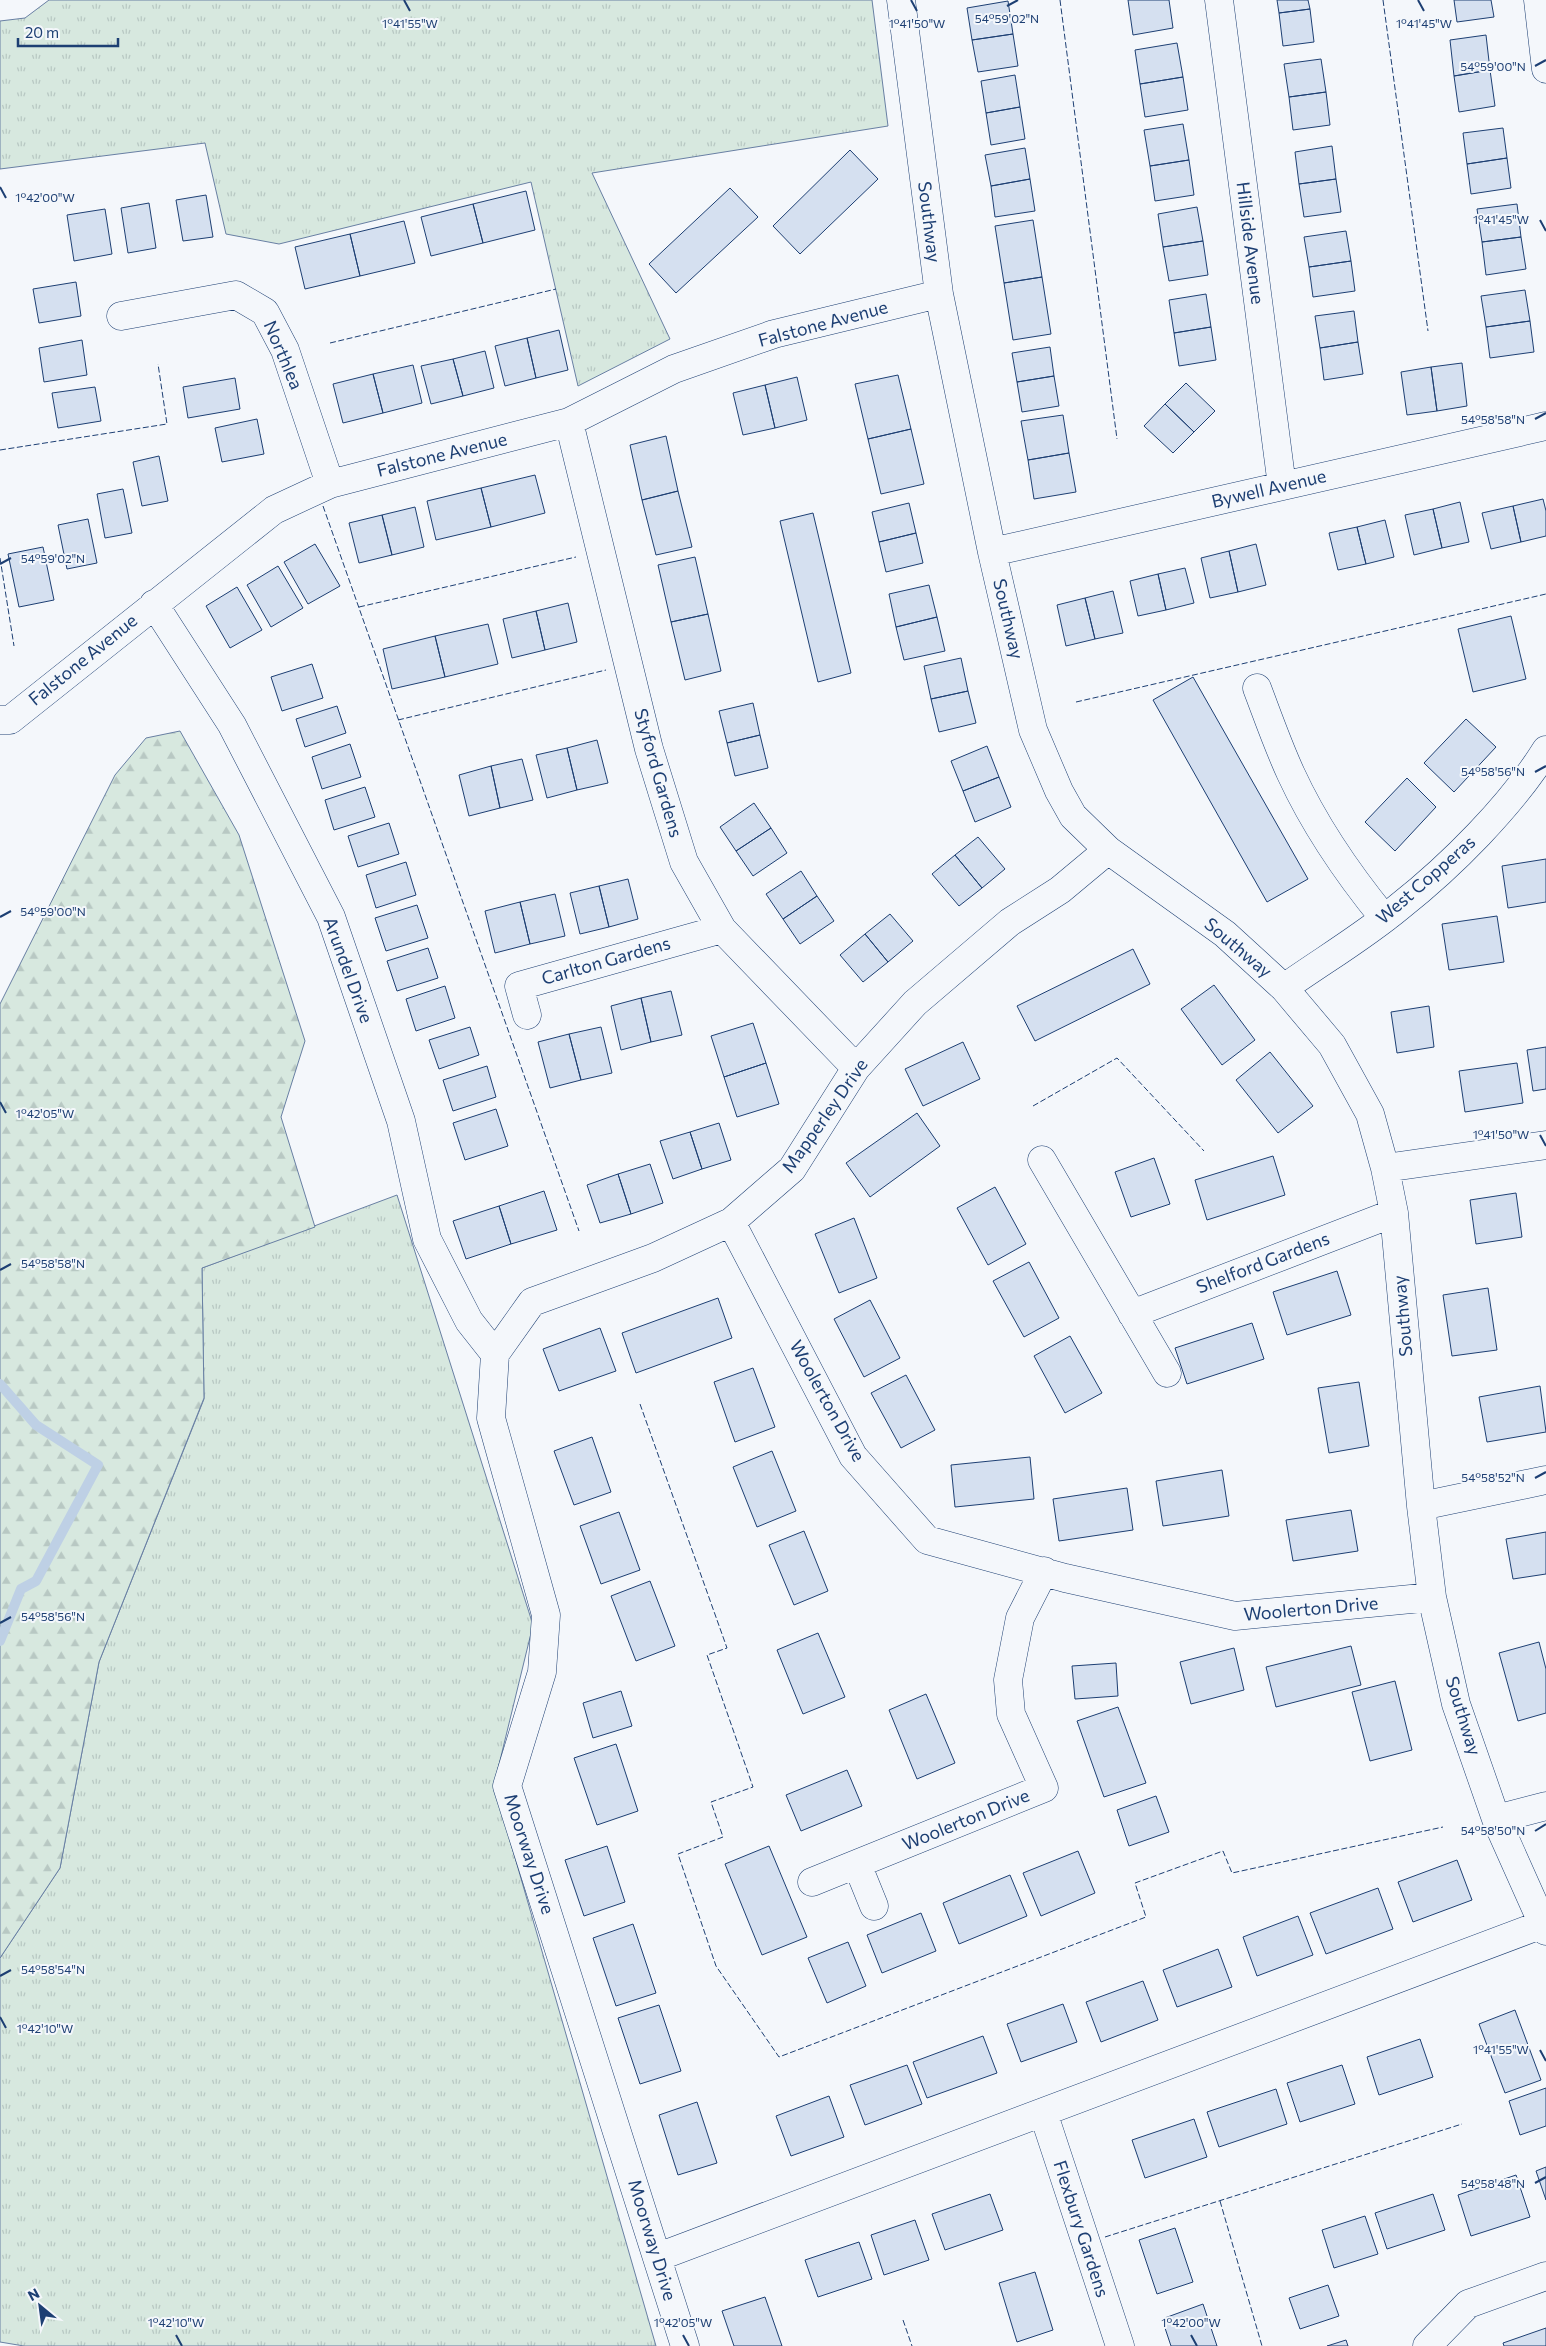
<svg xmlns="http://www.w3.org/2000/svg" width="1546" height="2346" viewBox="0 0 1546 2346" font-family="Commissioner,sans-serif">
	<defs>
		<pattern id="grass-tufts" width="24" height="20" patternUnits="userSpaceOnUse" patternTransform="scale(1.25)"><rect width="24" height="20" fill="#d7e8df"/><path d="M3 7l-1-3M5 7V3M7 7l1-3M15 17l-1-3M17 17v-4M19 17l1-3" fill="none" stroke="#b8c8c3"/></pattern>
		<pattern id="forest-firs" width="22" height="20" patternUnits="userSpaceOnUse" patternTransform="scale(1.25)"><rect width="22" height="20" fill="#d7e8df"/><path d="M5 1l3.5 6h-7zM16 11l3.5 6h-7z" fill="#b8c8c3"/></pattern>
	</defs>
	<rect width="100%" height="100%" fill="#f4f7fb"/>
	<path fill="url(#grass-tufts)" stroke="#687fa3" d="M49 0H872L888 126 592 173 670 339 578 386 531 182 279 244 226 234 205 143 0 169V21L25 18Z
		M397 1195 533 1625 494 1785 656 2346H24L0 2342V1958L60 1868 99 1662 204 1399 202 1268Z"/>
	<path fill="url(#forest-firs)" stroke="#687fa3" d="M180 731 239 835 305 1041 281 1117 315 1227 202 1268 204 1398 99 1662 60 1868 0 1958V1004L115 775 146 738Z"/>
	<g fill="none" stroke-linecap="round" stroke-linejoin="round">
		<path stroke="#bed0e5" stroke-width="10" d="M0 1384 36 1425 98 1465 36 1581 21 1589 0 1641"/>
	</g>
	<path fill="#d5e0f0" stroke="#1d3f73" d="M1128 0H1169L1173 28 1133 35Z
		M1277 0H1308L1310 9 1279 13Z
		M1454 0H1491L1494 17 1457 22Z
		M1008 1 1013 34 972 40 967 8Z
		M1310 9 1314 42 1283 46 1279 13Z
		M1013 34 1018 66 978 72 972 40Z
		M1486 35 1490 70 1454 76 1450 40Z
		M1177 43 1183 77 1140 84 1135 50Z
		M1321 59 1326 92 1289 97 1284 64Z
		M1490 70 1495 106 1459 112 1454 76Z
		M1015 75 1020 107 986 113 981 81Z
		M1183 77 1188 110 1145 117 1140 84Z
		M1326 92 1330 125 1293 130 1289 97Z
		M1020 107 1025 139 991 145 986 113Z
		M1183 124 1189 160 1150 166 1144 130Z
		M1503 128 1507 158 1467 164 1463 133Z
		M1332 146 1336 179 1299 184 1295 152Z
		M1025 148 1030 179 991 186 985 155Z
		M850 150 878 179 800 254 773 226Z
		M1507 158 1511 188 1471 194 1467 164Z
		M1189 160 1194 195 1155 201 1150 166Z
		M1030 179 1035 211 995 217 991 186Z
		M1336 179 1341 212 1304 217 1299 184Z
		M730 188 758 217 676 293 649 264Z
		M526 191 535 230 483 243 473 204Z
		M206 195 213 237 183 241 176 200Z
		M149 203 156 248 128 253 121 208Z
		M473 204 483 243 431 256 421 217Z
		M1517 204 1521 237 1482 242 1477 209Z
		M1197 207 1203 241 1163 247 1158 214Z
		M105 209 112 254 74 261 67 215Z
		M1033 220 1042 277 1004 283 995 226Z
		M404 221 415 263 360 276 350 234Z
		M1346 231 1351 261 1309 267 1304 237Z
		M350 234 360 276 305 289 295 247Z
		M1521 237 1526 269 1486 275 1482 242Z
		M1203 241 1208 275 1169 281 1163 247Z
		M1351 261 1355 291 1313 297 1309 267Z
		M1042 277 1051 334 1013 340 1004 283Z
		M76 282 81 316 39 323 33 289Z
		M1525 290 1530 321 1486 327 1481 296Z
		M1206 294 1211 327 1174 333 1169 300Z
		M1354 311 1358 342 1320 348 1315 316Z
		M1530 321 1534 352 1490 358 1486 327Z
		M1211 327 1216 360 1179 366 1174 333Z
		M559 330 568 370 536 378 527 338Z
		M527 338 536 378 505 386 495 346Z
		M82 340 87 375 44 382 39 348Z
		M1358 342 1363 374 1324 380 1320 348Z
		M1050 347 1054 376 1017 382 1012 353Z
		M485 351 494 388 463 396 453 359Z
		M453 359 463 396 431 404 421 366Z
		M1462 363 1467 406 1437 411 1431 367Z
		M413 365 422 403 383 413 373 374Z
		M1431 367 1437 411 1407 415 1401 372Z
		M373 374 383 413 343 423 333 384Z
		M898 375 911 429 868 439 855 384Z
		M1054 376 1059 406 1022 412 1017 382Z
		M797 377 807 420 775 428 765 385Z
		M235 378 240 409 188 418 183 387Z
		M1186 383 1215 411 1194 432 1165 404Z
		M765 385 775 428 743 435 733 393Z
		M95 387 101 421 58 428 52 393Z
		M1165 404 1194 432 1173 453 1144 426Z
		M1063 415 1069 453 1028 460 1021 421Z
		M257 419 264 454 222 462 215 428Z
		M911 429 924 484 881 494 868 439Z
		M666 436 678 491 642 500 630 445Z
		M1069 453 1076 492 1034 499 1028 460Z
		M159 456 168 501 142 506 133 462Z
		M535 475 545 513 491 527 481 488Z
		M481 488 491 527 436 540 427 501Z
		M123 489 132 533 105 538 97 494Z
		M678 491 692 547 656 555 642 500Z
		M1543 499 1546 511V536L1521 542 1513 506Z
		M1460 502 1469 542 1442 548 1433 509Z
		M909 503 916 533 879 542 872 512Z
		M1513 506 1521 542 1491 549 1482 513Z
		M415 507 424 547 392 555 382 515Z
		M1433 509 1442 548 1414 555 1405 515Z
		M813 513 851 673 818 682 780 521Z
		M382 515 392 555 359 563 349 523Z
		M88 519 97 563 67 569 58 525Z
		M1385 520 1394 557 1366 564 1357 527Z
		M1357 527 1366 564 1338 570 1329 533Z
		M916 533 923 563 886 572 879 542Z
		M315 544 340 586 308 604 284 562Z
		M1256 544 1266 585 1238 592 1229 551Z
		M43 547 54 600 19 607 8 554Z
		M1229 551 1238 592 1210 598 1201 558Z
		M695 557 708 614 671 622 658 565Z
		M278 566 303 608 271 627 247 585Z
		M1185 568 1194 603 1166 610 1158 574Z
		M1158 574 1166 610 1138 616 1130 581Z
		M929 585 937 617 896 627 889 594Z
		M237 587 262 630 230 648 206 606Z
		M1113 591 1123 633 1095 639 1085 598Z
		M1085 598 1095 639 1066 646 1057 605Z
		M568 603 577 642 545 650 536 611Z
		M536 611 545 650 512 658 503 619Z
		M708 614 721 671 685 680 671 622Z
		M1511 616 1526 679 1473 692 1458 629Z
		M937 617 945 651 904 660 896 627Z
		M488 624 498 664 445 677 435 636Z
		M435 636 445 677 392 689 383 649Z
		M961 658 968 691 931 699 924 666Z
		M312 664 323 698 282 711 271 677Z
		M1193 677 1308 879 1267 902 1153 700Z
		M968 691 976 723 939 732 931 699Z
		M753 703 760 735 727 743 719 711Z
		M337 706 346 733 305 747 296 719Z
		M1466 719 1496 747 1454 792 1424 763Z
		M760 735 768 768 735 776 727 743Z
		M597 740 608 783 577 790 567 748Z
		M350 744 361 777 322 789 312 757Z
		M987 746 999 777 963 791 951 761Z
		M567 748 577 790 547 798 536 755Z
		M522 759 533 800 500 808 491 766Z
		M491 766 500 808 469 816 459 775Z
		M999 777 1011 807 975 822 963 791Z
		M1407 778 1436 807 1395 851 1365 822Z
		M365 787 375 817 334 830 325 800Z
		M754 803 771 828 736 851 720 827Z
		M389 823 399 854 358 867 348 836Z
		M771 828 787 853 753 876 736 851Z
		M978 837 1005 869 982 888 955 855Z
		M955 855 982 888 959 906 932 874Z
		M1546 859V902L1508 908 1502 866Z
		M406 862 416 895 376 908 366 875Z
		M801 871 817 896 783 919 766 894Z
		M628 879 638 919 609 927 599 886Z
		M599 886 609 927 580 934 570 893Z
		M555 894 565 936 530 944 520 902Z
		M817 896 834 921 800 944 783 919Z
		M520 902 530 944 495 953 485 911Z
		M417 905 428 938 386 951 375 918Z
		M890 914 913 941 888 962 865 934Z
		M1497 916 1504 962 1449 970 1442 924Z
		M865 934 888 962 863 982 840 955Z
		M428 948 438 978 397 991 387 961Z
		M1133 949 1150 984 1035 1041 1017 1006Z
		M1214 985 1255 1040 1222 1065 1181 1009Z
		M445 986 455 1018 416 1031 406 999Z
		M671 991 682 1035 651 1042 641 998Z
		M641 998 651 1042 621 1050 611 1006Z
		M1429 1006 1434 1047 1397 1053 1391 1012Z
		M753 1023 766 1063 724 1077 711 1036Z
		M470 1027 479 1055 439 1069 429 1040Z
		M601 1027 612 1073 581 1080 569 1034Z
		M569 1034 581 1080 550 1088 538 1042Z
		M963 1042 980 1079 923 1106 905 1069Z
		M1546 1047V1089L1533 1091 1527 1050Z
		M1270 1052 1313 1106 1278 1133 1236 1080Z
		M766 1063 779 1104 737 1117 724 1077Z
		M1517 1063 1523 1103 1465 1112 1459 1071Z
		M487 1066 496 1097 453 1111 443 1080Z
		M496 1109 508 1146 465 1160 453 1123Z
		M917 1113 940 1146 870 1197 846 1163Z
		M719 1123 731 1160 702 1169 690 1132Z
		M690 1132 702 1169 673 1179 660 1141Z
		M1273 1156 1285 1195 1207 1220 1195 1180Z
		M1154 1158 1170 1204 1131 1217 1115 1172Z
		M650 1164 663 1203 631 1214 618 1174Z
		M618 1174 631 1214 600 1223 587 1185Z
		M995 1187 1026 1244 988 1265 957 1208Z
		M544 1191 557 1230 511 1244 499 1206Z
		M1516 1193 1522 1237 1476 1244 1470 1200Z
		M499 1206 511 1244 466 1259 453 1221Z
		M854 1218 877 1278 839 1293 815 1234Z
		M1029 1262 1059 1318 1024 1337 993 1281Z
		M1337 1271 1351 1315 1287 1335 1273 1292Z
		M1488 1288 1497 1350 1452 1356 1443 1295Z
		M718 1298 732 1338 636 1373 622 1333Z
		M870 1300 900 1358 864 1377 834 1319Z
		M1252 1323 1264 1359 1187 1384 1175 1348Z
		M600 1328 616 1371 559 1391 543 1349Z
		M1070 1336 1102 1393 1065 1413 1034 1356Z
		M753 1368 775 1427 735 1442 714 1382Z
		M906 1375 935 1430 901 1448 871 1393Z
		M1359 1382 1369 1446 1329 1453 1318 1388Z
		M1540 1386 1546 1432 1487 1442 1479 1397Z
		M592 1437 611 1492 574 1505 554 1451Z
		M772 1451 796 1511 757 1527 733 1467Z
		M1030 1457 1034 1499 955 1507 951 1465Z
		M1222 1470 1229 1516 1163 1526 1156 1481Z
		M1127 1488 1133 1530 1059 1541 1053 1499Z
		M1351 1510 1358 1551 1293 1561 1286 1520Z
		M619 1512 640 1570 601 1584 580 1526Z
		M804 1531 828 1591 794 1605 769 1545Z
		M1546 1532V1574L1513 1579 1506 1539Z
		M650 1581 675 1646 636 1661 611 1596Z
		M818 1633 845 1697 803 1714 777 1650Z
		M1539 1642 1546 1669V1713L1518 1721 1499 1653Z
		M1351 1646 1361 1685 1276 1707 1266 1667Z
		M1234 1648 1244 1690 1191 1704 1180 1662Z
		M1116 1663 1118 1696 1075 1699 1072 1666Z
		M1395 1681 1412 1750 1370 1761 1352 1692Z
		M621 1691 632 1726 593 1738 583 1703Z
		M926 1694 955 1763 917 1779 889 1710Z
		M1118 1707 1146 1783 1104 1797 1077 1721Z
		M616 1744 638 1811 597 1825 574 1758Z
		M847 1770 862 1806 801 1831 786 1795Z
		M1156 1796 1169 1832 1129 1846 1117 1810Z
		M607 1846 625 1902 584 1916 565 1860Z
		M769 1846 807 1937 762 1955 725 1864Z
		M1078 1851 1095 1893 1041 1916 1023 1873Z
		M1457 1860 1472 1900 1413 1922 1398 1882Z
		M1010 1875 1027 1916 959 1944 943 1903Z
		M1378 1888 1393 1929 1326 1954 1310 1913Z
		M921 1913 936 1951 882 1973 867 1935Z
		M1298 1916 1313 1955 1257 1976 1243 1937Z
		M633 1924 656 1993 616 2006 593 1938Z
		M848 1942 866 1986 827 2003 808 1958Z
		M1218 1949 1232 1987 1177 2007 1163 1970Z
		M1143 1981 1158 2020 1101 2042 1086 2002Z
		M1063 2004 1077 2042 1021 2062 1007 2024Z
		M659 2005 681 2071 640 2084 618 2018Z
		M1515 2010 1541 2080 1505 2093 1479 2024Z
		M983 2036 997 2073 927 2098 913 2062Z
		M1420 2039 1433 2077 1379 2095 1367 2057Z
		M907 2065 922 2104 865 2125 850 2085Z
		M1342 2065 1355 2104 1300 2122 1287 2083Z
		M1546 2088V2126L1520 2135 1509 2101Z
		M1276 2089 1287 2124 1219 2147 1207 2112Z
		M829 2096 844 2137 791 2156 776 2116Z
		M697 2102 717 2163 678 2175 659 2115Z
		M1194 2119 1207 2157 1145 2178 1132 2140Z
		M1546 2167V2200L1536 2171Z
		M1516 2175 1530 2217 1471 2236 1458 2195Z
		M990 2194 1003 2230 945 2250 932 2214Z
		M1433 2194 1445 2230 1387 2249 1375 2213Z
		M1365 2216 1378 2254 1334 2268 1322 2230Z
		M915 2220 929 2260 884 2275 871 2235Z
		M1175 2228 1193 2282 1157 2294 1139 2240Z
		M859 2242 872 2279 818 2297 805 2260Z
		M1035 2272 1053 2330 1017 2342 999 2283Z
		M1328 2285 1339 2316 1300 2329 1289 2298Z
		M765 2297 782 2346H734L722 2311Z
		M1203 2304 1217 2346H1171L1162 2319Z
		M1546 2328V2346H1504L1503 2343Z
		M1346 2340 1348 2346H1327Z"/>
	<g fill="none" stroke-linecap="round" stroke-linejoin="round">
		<g stroke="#1d3f73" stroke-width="29">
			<path id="minor" d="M901 0 939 294 992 552 1033 730 1059 791 1073 816 1108 850 1225 934 1284 988 1332 1045 1370 1114 1385 1168 1394 1213 1421 1506 1432 1597 1456 1704 1496 1819 1546 1931
				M1219 0 1282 486
				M1538 0 1546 69
				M121 316 236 295 265 312 285 350 330 484
				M569 422 649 749 684 862 722 929 856 1068
				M992 552 1546 426
				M154 604 232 725 331 917 401 1121 427 1239 469 1321 495 1354
				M1257 688C1268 717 1278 746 1291 774 1315 826 1348 874 1384 918
				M0 720H10L274 510 330 484 569 422 674 369 774 334 939 294
				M1284 988C1322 961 1363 937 1399 907 1451 866 1511 806 1546 750
				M527 1015 519 986 722 929
				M1042 1160 1167 1373
				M1385 1168 1546 1145
				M731 1222 853 1456 927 1540 1065 1578 1235 1616 1432 1597
				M1132 1314 1394 1213
				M495 1354 491 1418 546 1615 542 1672 507 1786 685 2346
				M495 1354 532 1302 653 1258 731 1222 792 1169 856 1068 915 1003 1010 922 1060 890 1108 850
				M1421 1506 1546 1480
				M1496 1819 1546 1806
				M857 1864 874 1906
				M812 1882 1044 1788 1011 1714 1008 1680 1020 1618 1044 1571
				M1043 2112 1120 2346
				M658 2257 1543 1924
				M1427 2346 1468 2304 1546 2276"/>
		</g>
		<use href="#minor" stroke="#f4f7fb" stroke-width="28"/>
		<path stroke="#1d3f73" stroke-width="1" stroke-dasharray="6 2.5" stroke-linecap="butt" d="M1060 0 1117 439
			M1383 0 1428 331
			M330 343 556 289
			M0 450 167 424 158 364
			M323 506 579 1231
			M0 558 14 646
			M359 607 576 557
			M1076 702 1546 594
			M398 720 606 670
			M1033 1106 1117 1058 1204 1151
			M640 1404 727 1648 707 1655 753 1787 711 1802 723 1837 678 1854 716 1966 779 2057 1146 1917 1135 1883 1223 1851 1232 1873 1443 1827
			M1220 2201 1262 2346
			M1105 2237 1462 2124
			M903 2320 912 2346"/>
	</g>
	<path fill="none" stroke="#1d3f73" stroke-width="2" d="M404 0 410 11M911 0 917 11M1418 0 1424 11M1007 6 1018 0M1535 66 1546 60M0 187 6 198M1540 220 1546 231M1535 419 1546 413M0 564 11 558M1535 772 1546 766M0 917 11 911M0 1102 6 1113M1540 1135 1546 1146M0 1270 11 1264M1535 1478 1546 1472M0 1623 11 1617M1535 1831 1546 1824M0 1976 11 1970M0 2017 6 2028M1540 2050 1546 2061M1535 2183 1546 2177M176 2335 182 2346M683 2335 689 2346M1191 2335 1197 2346"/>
	<g text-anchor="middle" stroke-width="4" stroke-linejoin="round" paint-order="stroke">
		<g font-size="18" fill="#1d3f73" stroke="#f4f7fb">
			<text transform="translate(929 222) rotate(83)" y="6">Southway</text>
			<text transform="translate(1250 243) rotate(83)" y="6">Hillside Avenue</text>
			<text transform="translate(823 324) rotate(-15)" y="6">Falstone Avenue</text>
			<text transform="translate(283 355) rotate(67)" y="6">Northlea</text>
			<text transform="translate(442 455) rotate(-14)" y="6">Falstone Avenue</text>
			<text transform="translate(1269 489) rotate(-13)" y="6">Bywell Avenue</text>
			<text transform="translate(1008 619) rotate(77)" y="6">Southway</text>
			<text transform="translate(83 660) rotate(-39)" y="6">Falstone Avenue</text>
			<text transform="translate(658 773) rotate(74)" y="6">Styford Gardens</text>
			<text transform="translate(1426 880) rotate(-41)" y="6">West Copperas</text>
			<text transform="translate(1238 948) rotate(40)" y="6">Southway</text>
			<text transform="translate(606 961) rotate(-16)" y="6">Carlton Gardens</text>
			<text transform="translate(348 970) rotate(70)" y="6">Arundel Drive</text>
			<text transform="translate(825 1116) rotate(-55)" y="6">Mapperley Drive</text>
			<text transform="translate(1263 1263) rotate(-21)" y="6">Shelford Gardens</text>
			<text transform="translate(1403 1316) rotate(-95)" y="6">Southway</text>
			<text transform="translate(827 1401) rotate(61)" y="6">Woolerton Drive</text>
			<text transform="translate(1311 1609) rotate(-5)" y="6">Woolerton Drive</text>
			<text transform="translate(1463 1716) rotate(73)" y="6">Southway</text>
			<text transform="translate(966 1820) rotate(-22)" y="6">Woolerton Drive</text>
			<text transform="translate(529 1854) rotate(72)" y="6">Moorway Drive</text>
			<text transform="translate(1081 2229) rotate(72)" y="6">Flexbury Gardens</text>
			<text transform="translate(652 2240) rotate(73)" y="6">Moorway Drive</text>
		</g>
	</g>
	<g font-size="12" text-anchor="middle" fill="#1d3f73" stroke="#f4f7fb" stroke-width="4" stroke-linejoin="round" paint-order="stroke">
		<text x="1007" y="23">54°59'02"N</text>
		<text x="410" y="28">1°41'55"W</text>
		<text x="917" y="28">1°41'50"W</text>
		<text x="1424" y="28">1°41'45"W</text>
		<text x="1493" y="71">54°59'00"N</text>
		<text x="45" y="202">1°42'00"W</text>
		<text x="1501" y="224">1°41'45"W</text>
		<text x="1493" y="424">54°58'58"N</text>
		<text x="53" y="563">54°59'02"N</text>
		<text x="1493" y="776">54°58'56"N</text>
		<text x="53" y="916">54°59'00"N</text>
		<text x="45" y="1118">1°42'05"W</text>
		<text x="1501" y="1139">1°41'50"W</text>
		<text x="53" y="1268">54°58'58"N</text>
		<text x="1493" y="1482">54°58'52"N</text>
		<text x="53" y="1621">54°58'56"N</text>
		<text x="1493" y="1835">54°58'50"N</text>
		<text x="53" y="1974">54°58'54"N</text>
		<text x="45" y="2033">1°42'10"W</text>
		<text x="1501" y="2054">1°41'55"W</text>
		<text x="1493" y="2188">54°58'48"N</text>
		<text x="176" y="2327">1°42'10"W</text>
		<text x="683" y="2327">1°42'05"W</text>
		<text x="1191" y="2327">1°42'00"W</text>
	</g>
	<g transform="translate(40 2306) rotate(331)" stroke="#f4f7fb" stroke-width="4" paint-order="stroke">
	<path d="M0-4L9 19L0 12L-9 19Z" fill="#1d3f73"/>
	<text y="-8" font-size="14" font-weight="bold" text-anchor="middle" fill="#1d3f73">N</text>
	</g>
	<path d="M18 38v8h100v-8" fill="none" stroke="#1d3f73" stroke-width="2.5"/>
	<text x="25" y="38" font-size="15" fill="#1d3f73" stroke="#f4f7fb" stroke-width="4" paint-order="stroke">20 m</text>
</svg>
